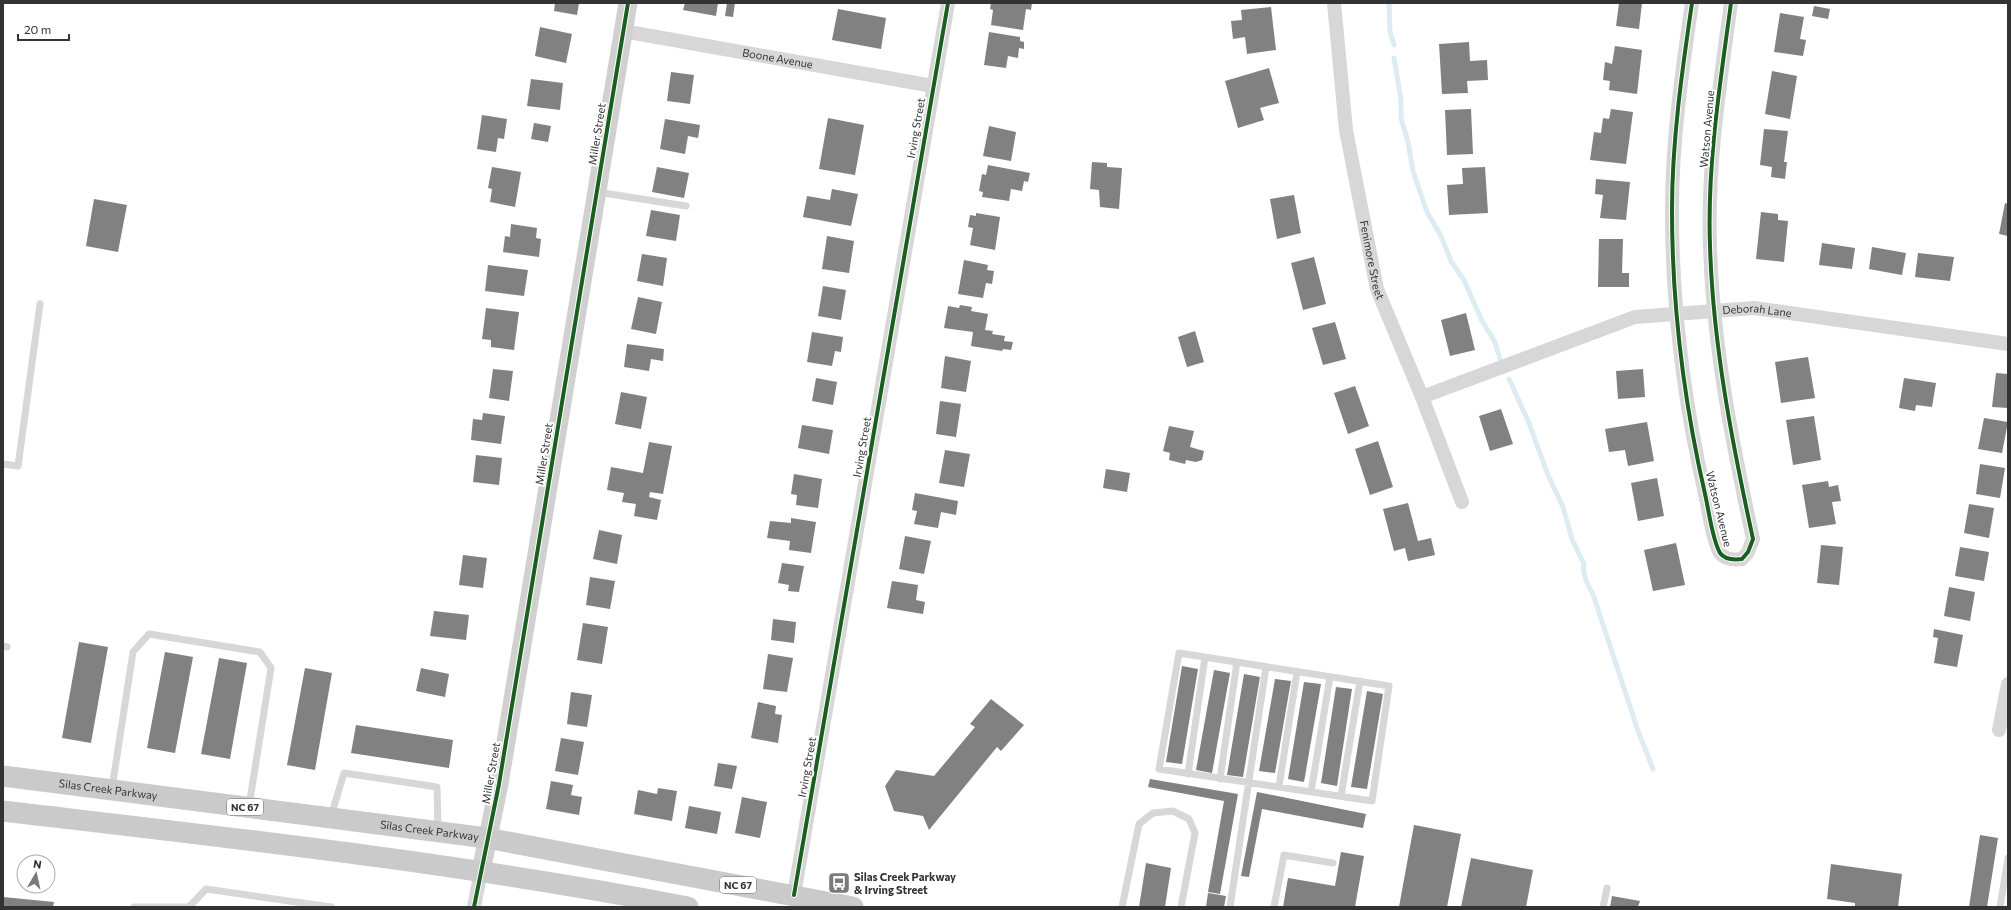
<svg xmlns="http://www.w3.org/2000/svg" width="2011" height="910" viewBox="0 0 2011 910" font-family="Commissioner,sans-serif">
	<rect width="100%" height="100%" fill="#fff"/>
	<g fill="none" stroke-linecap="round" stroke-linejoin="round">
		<path stroke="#ddebf3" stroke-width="5" d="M1389 3 1390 32 1394 45
			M1394 58 1401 100V118L1408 142 1413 171 1427 212 1441 236 1451 261 1464 280 1482 321 1495 342 1501 362
			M1509 379 1529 423 1548 475 1563 507 1572 539 1584 564C1582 574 1588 586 1593 594L1638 731 1653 769"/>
	</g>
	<path fill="#818181" d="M555 3H579L577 15 554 11Z
		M685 3H718L716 16 683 10Z
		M727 3H735L733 17 725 16Z
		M991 3H1032L1031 10 1026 9 1023 30 991 25 993 10 990 9Z
		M1619 3H1642L1639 29 1616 26Z
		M1814 6 1830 9 1828 19 1812 16Z
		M1271 7 1276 50 1247 54 1245 37 1233 39 1231 21 1242 20 1241 10Z
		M838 9 886 18 881 49 832 40Z
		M1780 13 1804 17 1800 39 1806 40 1803 56 1774 52Z
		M540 27 572 34 566 63 535 56Z
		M989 32 1020 37V41L1024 42V49L1019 48 1018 58 1008 56 1006 68 984 65Z
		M1469 42 1470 61 1487 60 1488 80 1467 81 1468 93 1442 94 1439 44Z
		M1615 46 1642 50 1637 94 1609 90 1610 81 1603 80 1605 62 1612 64Z
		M1269 68 1279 103 1260 108 1264 120 1238 128 1225 81Z
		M1772 71 1797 76 1790 119 1765 114Z
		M671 72 694 75 690 104 667 101Z
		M531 79 563 83 560 110 527 106Z
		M1471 109 1473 154 1447 155 1445 110Z
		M1611 109 1633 112 1626 164 1590 160 1594 132 1601 133 1603 118 1609 119Z
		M482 115 507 119 504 139 498 138 496 152 477 149Z
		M828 118 864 125 855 175 819 169Z
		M665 119 700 125 698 138 688 136 685 154 660 149Z
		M534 123 551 126 548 142 531 139Z
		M989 126 1016 132 1011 161 983 156Z
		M1764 129 1788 131 1784 162H1787L1785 179 1771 177 1772 167 1760 165Z
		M1092 162 1107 163V167L1122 168 1119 209 1100 207 1099 190 1090 189Z
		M988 165 1030 173 1028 182 1024 181 1022 191 1011 189 1009 201 982 197 983 192 979 191 982 174 986 175Z
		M492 167 521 172 515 207 490 202 492 189 488 188Z
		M657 167 689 173 684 198 652 192Z
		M1485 167 1488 213 1449 215 1447 185 1463 184 1462 168Z
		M1596 179 1630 182 1626 220 1600 218 1603 195 1595 194Z
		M832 189 858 194 851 226 803 217 807 196 830 200Z
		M1294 195 1301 233 1277 239 1270 199Z
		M94 199 127 205 118 252 86 246Z
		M2005 203 2008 204V236L1999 234Z
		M651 210 680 215 676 241 646 236Z
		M1761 212 1778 214V220L1788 221 1784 262 1756 259Z
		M976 213 1000 217 995 250 970 245 973 228 968 227 970 215 976 216Z
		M511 224 537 228 536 238 541 239 539 257 503 252 505 236 510 237Z
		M827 236 854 241 849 273 822 269Z
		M1599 239H1623L1622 273H1629V287H1598Z
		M1822 243 1855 248 1852 269 1819 265Z
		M1872 247 1906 253 1902 275 1869 269Z
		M1918 253 1954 257 1950 281 1915 277Z
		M642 254 667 258 663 286 637 281Z
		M1314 257 1326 304 1303 310 1291 263Z
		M964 260 988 265 987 270 994 271 992 284 986 283 983 298 958 294Z
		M488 265 528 270 524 296 485 291Z
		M823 286 846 290 841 320 818 316Z
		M638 297 662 302 656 334 631 329Z
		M960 305 972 307 971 311 988 314 985 330 993 331 992 334 1005 336 1004 341 1013 342 1011 350 1003 349 1002 351 971 346 973 332 944 328 948 306 959 308Z
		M486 308 519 312 514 350 491 347V340L482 339Z
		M1466 313 1475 350 1450 356 1441 320Z
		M1335 322 1346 359 1323 365 1312 328Z
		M1195 331 1204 362 1187 367 1178 337Z
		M812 332 843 337 841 352 835 351 832 366 807 362Z
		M627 344 664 349 663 361 651 359 649 371 624 367Z
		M945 356 971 361 966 392 941 388Z
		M1808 357 1815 398 1781 403 1775 362Z
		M493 369 513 371 509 401 489 398Z
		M1643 369 1645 397 1618 399 1616 371Z
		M1996 373 2008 374V408L1992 407Z
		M816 378 837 382 833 405 812 401Z
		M1904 378 1936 383 1932 407 1916 405 1915 411 1899 408Z
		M1355 386 1369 426 1348 434 1334 393Z
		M621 392 647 397 641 429 615 424Z
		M940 401 961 404 956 437 936 434Z
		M1501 409 1513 444 1490 451 1479 416Z
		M483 413 505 416 501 444 471 440 473 419 482 420Z
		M1814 416 1821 460 1793 465 1786 420Z
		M1984 418 2008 422 2002 453 1978 449Z
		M1647 422 1654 461 1628 466 1625 450 1609 452 1605 429Z
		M802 425 833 430 829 454 798 448Z
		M1169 426 1194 431 1190 447 1204 451 1202 460 1196 462 1186 460 1185 464 1169 460 1170 453 1163 451Z
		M1378 441 1393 487 1370 495 1355 449Z
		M649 442 672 446 663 494 650 492 649 497 661 500 657 520 634 516 636 504 622 502 624 493 607 490 611 467 643 473Z
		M945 450 970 454 964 487 939 483Z
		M476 455 502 458 499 485 473 482Z
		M1980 464 2005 468 2000 498 1976 494Z
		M1106 469 1130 473 1127 492 1103 488Z
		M794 474 822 479 818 508 796 505 797 495 791 494Z
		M1657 478 1664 516 1638 521 1631 483Z
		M1828 481 1829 487 1838 485 1841 501 1832 502 1836 524 1809 528 1802 485Z
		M915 493 958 501 956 515 941 512 938 528 914 524 917 511 912 510Z
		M1408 503 1418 541 1431 538 1435 555 1408 561 1405 548 1394 551 1383 509Z
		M1969 504 1994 508 1989 538 1964 533Z
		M791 518 816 522 811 553 789 550 790 541 767 538 770 521 791 523Z
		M599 530 622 535 617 564 593 559Z
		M905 536 931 541 924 574 899 569Z
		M1676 543 1685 585 1653 591 1644 550Z
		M1821 545 1843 547 1839 585 1817 583Z
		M1960 547 1989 552 1984 581 1955 576Z
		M463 555 487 558 483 588 459 585Z
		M782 563 804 566 799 592 788 591 789 585 778 583Z
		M590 577 615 581 610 609 586 605Z
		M892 581 918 585 916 600 925 602 923 614 887 608Z
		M1949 587 1975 592 1970 621 1944 616Z
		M434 611 469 615 466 640 430 636Z
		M773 619 796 622 794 643 771 640Z
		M583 623 608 627 602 664 577 660Z
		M1934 629 1963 635 1957 667 1934 663 1938 638 1933 637Z
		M79 642 108 647 91 743 62 738Z
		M165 652 193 657 175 753 147 748Z
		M768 654 793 658 787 692 763 689Z
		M219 658 247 663 230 759 201 754Z
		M1182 666 1198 669 1182 764 1166 762Z
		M305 668 332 673 315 770 287 765Z
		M421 668 449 674 445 697 416 691Z
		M1214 670 1230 673 1212 773 1196 770Z
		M1244 674 1260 677 1243 777 1227 775Z
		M1275 679 1291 681 1275 773 1259 771Z
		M1304 682 1321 684 1304 782 1288 779Z
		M1336 687 1352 689 1337 786 1321 783Z
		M1367 691 1383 694 1367 789 1351 787Z
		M571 692 592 695 587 727 567 724Z
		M991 699 1024 725 1001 751 997 747 929 830 923 816 894 811 885 786 896 770 934 776 975 727 970 724Z
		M758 702 776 706 775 714 782 715 778 743 751 738Z
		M356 725 453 740 449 768 351 753Z
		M561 738 584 742 578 775 555 771Z
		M718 763 737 766 732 789 714 786Z
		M1150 779 1238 794 1220 894 1208 892 1224 801 1148 787Z
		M551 781 573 785 571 795 582 797 579 815 546 809Z
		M658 788 677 791 672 821 634 814 638 790 657 794Z
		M1257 792 1366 814 1363 828 1262 809 1249 877 1241 876Z
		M742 797 767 802 760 838 735 833Z
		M689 806 721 812 717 834 685 828Z
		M1414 825 1461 834 1447 907H1399Z
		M1980 835 1998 838 1987 907H1969Z
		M1341 852 1364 856 1355 907H1283L1288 878 1335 886Z
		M1471 858 1533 870 1526 907H1461Z
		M1146 863 1171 868 1165 907H1139Z
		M1831 864 1902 874 1898 907H1855V903L1827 899Z
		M1208 893 1226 896 1224 907H1206Z
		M1612 896 1640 901 1638 907H1610Z
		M3 897 54 902 53 907H3Z"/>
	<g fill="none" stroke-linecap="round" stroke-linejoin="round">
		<path stroke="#d7d7d7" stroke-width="7" d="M597 192 686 206
			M3 464 18 466 40 304
			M3 646 7 647
			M1179 653 1389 686 1372 801 1159 769Z
			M1188 774 1205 657
			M1220 779 1237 662
			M1279 786 1297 672
			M112 788 133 652 149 634 260 652 271 668 249 806
			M1311 792 1330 677
			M1341 796 1360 681
			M331 816 344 773 437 787 438 829
			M134 907H189
			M189 907 206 889 331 907
			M1122 907 1139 824 1153 813 1173 811 1189 819 1195 833 1181 907
			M1230 907 1266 667
			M1274 907 1284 855 1333 863
			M1603 907 1607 888
			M2000 907 2008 858"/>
		<g stroke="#d7d7d7" stroke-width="14">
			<path id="s1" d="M1334 3 1346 130 1377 289 1422 397 1462 502"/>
			<path d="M1692 3C1682 71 1672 141 1672 210 1672 305 1684 402 1705 494 1709 511 1712 539 1720 553 1725 560 1734 560 1742 559L1748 552 1753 539C1732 442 1713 345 1710 246 1707 165 1720 84 1731 3"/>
			<path id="s2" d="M623 31 933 86"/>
			<path id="s3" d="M1422 397 1635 317 1754 308 2008 344"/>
			<path d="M1999 730 2008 684"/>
			<path d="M794 895 948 3"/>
			<path d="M474 907 481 871"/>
		</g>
		<path stroke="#d0d0d0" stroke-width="19" d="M481 871 499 784 628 3"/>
		<g stroke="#cacaca" stroke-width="21">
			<path id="s4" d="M3 776 487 838 853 907"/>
			<path d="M3 811C232 838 461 863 688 907"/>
		</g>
		<g stroke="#fff" stroke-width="6">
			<path id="cycleway" d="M1692 3C1682 71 1672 141 1672 210 1672 305 1684 402 1705 494 1709 511 1712 539 1720 553 1725 560 1734 560 1742 559L1748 552 1753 539C1732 442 1713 345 1710 246 1707 165 1720 84 1731 3
				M794 895 948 3
				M474 907 499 784 628 3"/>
		</g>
		<use href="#cycleway" stroke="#1b5e20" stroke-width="4"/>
	</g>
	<defs>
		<g id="bus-square" transform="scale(1.15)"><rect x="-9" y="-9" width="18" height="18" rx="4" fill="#7a7a7a" stroke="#fff"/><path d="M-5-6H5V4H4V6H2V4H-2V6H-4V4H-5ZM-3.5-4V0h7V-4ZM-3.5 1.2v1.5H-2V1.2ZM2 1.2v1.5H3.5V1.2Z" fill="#fff"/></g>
	</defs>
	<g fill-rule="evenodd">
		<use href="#bus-square" x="839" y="883"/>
	</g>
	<g text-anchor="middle" stroke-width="4" stroke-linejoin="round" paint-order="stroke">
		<g fill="#fff" stroke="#707070" stroke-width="1">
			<rect x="227" y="799" width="36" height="16" rx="3"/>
			<rect x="720" y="877" width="36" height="16" rx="3"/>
		</g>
		<g font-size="10" font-weight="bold" fill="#333">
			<text x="245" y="811">NC 67</text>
			<text x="738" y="889">NC 67</text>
		</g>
		<g font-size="11" fill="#333" stroke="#fff">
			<text dy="4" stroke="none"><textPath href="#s2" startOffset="157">Boone Avenue</textPath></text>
			<text transform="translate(916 128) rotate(-80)" y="4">Irving Street</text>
			<text transform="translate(1707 129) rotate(-85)" y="4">Watson Avenue</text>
			<text transform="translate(597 134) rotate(-81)" y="4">Miller Street</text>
			<text dy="4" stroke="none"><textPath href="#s1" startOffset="260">Fenimore Street</textPath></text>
			<text dy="4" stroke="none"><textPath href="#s3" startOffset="350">Deborah Lane</textPath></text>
			<text transform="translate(862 447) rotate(-80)" y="4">Irving Street</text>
			<text transform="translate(544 454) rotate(-81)" y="4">Miller Street</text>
			<text transform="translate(1719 509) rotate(76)" y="4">Watson Avenue</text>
			<text transform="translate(807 767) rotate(-80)" y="4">Irving Street</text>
			<text transform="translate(491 773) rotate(-80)" y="4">Miller Street</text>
			<text dy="4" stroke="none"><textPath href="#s4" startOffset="106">Silas Creek Parkway</textPath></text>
			<text dy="4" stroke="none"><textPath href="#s4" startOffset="430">Silas Creek Parkway</textPath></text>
		</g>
		<g font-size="11" font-weight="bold" fill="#333" stroke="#fff" text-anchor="start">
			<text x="854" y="881">Silas Creek Parkway<tspan x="854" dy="13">&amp; Irving Street</tspan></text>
		</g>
	</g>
	<rect width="2011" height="910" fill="none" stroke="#333333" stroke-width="8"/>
	<g transform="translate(36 874) rotate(9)"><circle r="19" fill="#ffffff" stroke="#adadad"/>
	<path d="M0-3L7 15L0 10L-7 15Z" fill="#7a7a7a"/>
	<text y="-6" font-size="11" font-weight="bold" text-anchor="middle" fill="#333333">N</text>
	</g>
	<path d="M18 34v6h51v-6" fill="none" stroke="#333333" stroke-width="2"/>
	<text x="24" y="34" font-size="12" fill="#333333" stroke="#ffffff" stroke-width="3" paint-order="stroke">20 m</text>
</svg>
